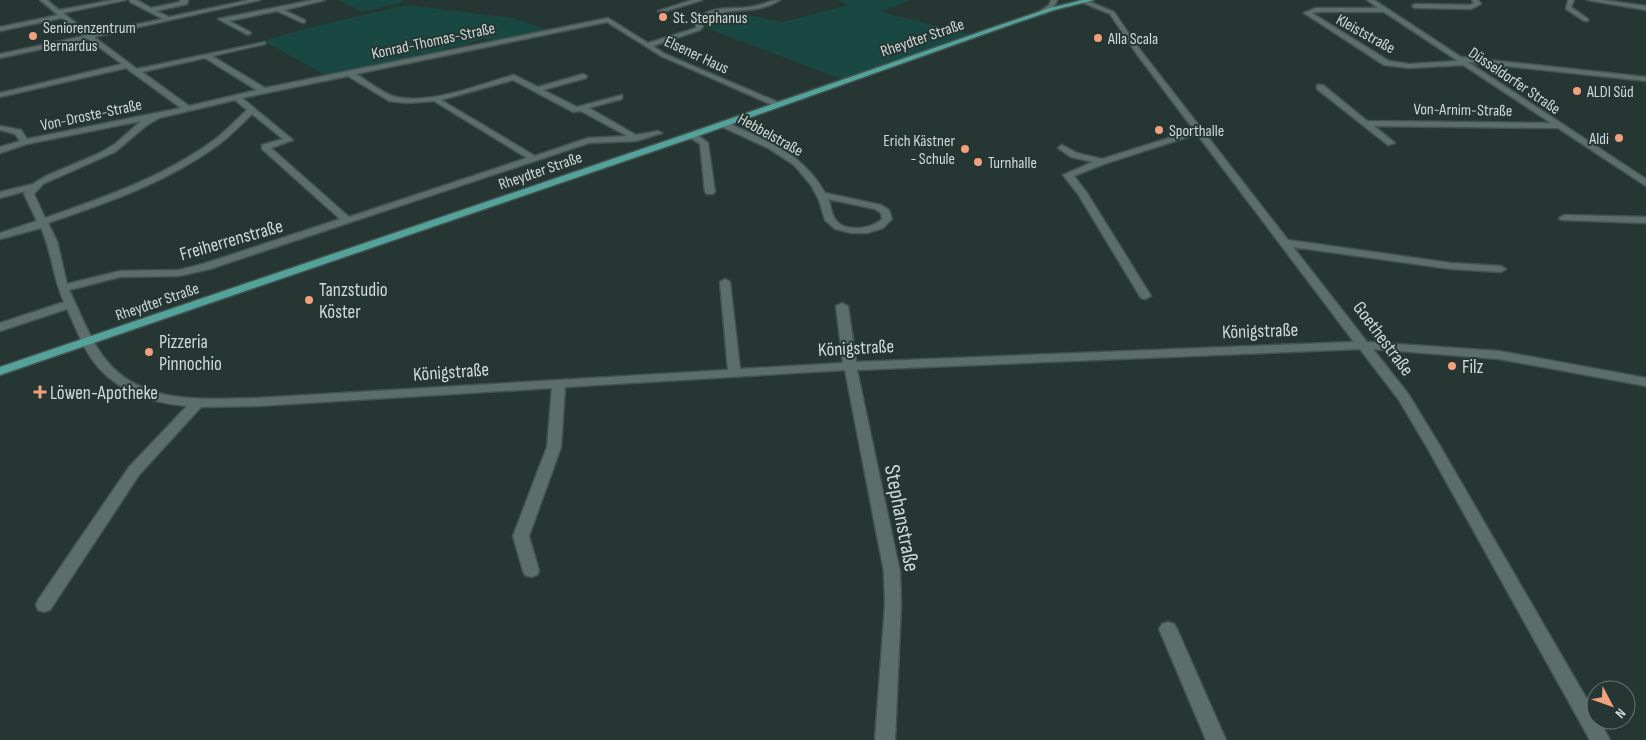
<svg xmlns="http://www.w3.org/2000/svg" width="1646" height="740" viewBox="0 0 1646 740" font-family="'Sofia Sans Condensed',sans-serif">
	<rect width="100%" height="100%" fill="#253633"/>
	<path fill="#194843" d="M338 0H403L401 3 363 12Z
		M838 0H911L881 12 972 35 844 80 706 28 704 22 709 17 732 12 783 22 848 5Z
		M407 5 513 18 548 30 500 40 482 39 461 46 325 75 263 41 320 25Z"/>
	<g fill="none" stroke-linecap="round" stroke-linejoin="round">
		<g stroke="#435250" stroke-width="3">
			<path id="minor" d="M40 0H47L59 10 113 0H126L63 13 90 34 163 19 130 2V0H137L151 8 180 2V0H188L187 4 156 11 169 17 249 0H260L94 37 137 69 265 42V44L212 56 265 88 608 18 648 43 696 28 695 21C712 4 729 10 750 7 761 6 769 0 780 0 754 17 725 4 701 22L703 27 700 30 653 46 665 54 780 103 781 105 777 107 661 56 607 22 356 74C368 81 383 94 396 97 431 105 480 84 514 75L538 87 583 74 587 76 586 78 543 90 577 107 622 95V99L589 108 636 135 658 131 662 133 636 141 589 143 210 269 179 276 120 277 69 290C79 310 89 337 102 355 138 406 203 399 258 398L728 370 720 282 725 279 730 282 740 369 843 363 836 306 842 303 848 306 856 362 1354 342 1197 134 1104 164 1074 176 1087 193 1151 296 1145 299 1141 298 1078 194 1063 175 1093 162 1071 157 1058 148 1062 145 1077 153 1102 159 1194 130 1136 53 1110 14 1077 0H1085L1114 12 1141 51 1288 240 1451 263 1501 266 1506 269 1501 272 1451 269 1293 247 1367 342 1499 351 1646 378V386L1499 359 1373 349 1409 395 1440 446 1596 715V720H1599L1610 740H1590L1428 449 1399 400 1360 349 857 370 900 572 901 605 895 740H875L885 605 884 572 845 370 565 387 561 447 529 536 539 571 537 575 531 577 525 575 523 571 513 536 547 447 552 388 258 406 201 407 139 475 50 610 44 612 38 610 36 605 38 600 129 467 187 406C149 403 113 390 91 358 81 343 75 325 67 309L0 331V323L64 302C53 278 52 252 41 228L0 239V233L37 221 24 194 26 191 0 198V192L33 184 46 176 100 153 115 144 141 121 27 144 0 153V147L20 141 15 134 0 130V126L21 130 27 139 181 108 126 68 0 97V93L122 64 88 39 0 58V54L84 36 62 18 0 31V27L58 15ZM205 58 257 90 189 106 142 72ZM348 76 389 101 407 103 434 101 527 158 349 217 271 148 293 140 242 98ZM513 80 573 112 581 111 627 136 588 138 535 156 441 100ZM235 100 247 110C236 120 225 132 213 141 163 177 103 198 45 218L34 194 43 184 115 152 147 125 159 118ZM252 114 283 139 262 145V149L340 219 203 264 179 270 120 271 67 284 57 241 48 223C107 203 167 182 218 145 230 136 241 125 252 114Z
				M313 0H325L284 10 305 20V22L303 23 277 11 229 21 250 32 251 33 248 35 218 19Z
				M692 0H702L663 12 658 11Z
				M1051 0H1057C1055 8 1047 15 1039 14V12L1049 5Z
				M1367 0H1374L1461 57 1646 77V81L1468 62 1646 179V186L1558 128 1374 126 1395 143 1388 145 1317 89V85H1323L1367 121 1551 123 1463 65 1409 68 1384 65 1304 13 1316 8H1378ZM1317 12H1384L1458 61 1409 64 1389 61 1312 13Z
				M1472 0H1478L1481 4 1471 9 1415 8 1412 6 1415 4 1470 5 1474 3Z
				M1568 0H1574L1571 7 1588 19V21H1584L1566 9Z
				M1587 0H1603L1646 6V10Z
				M720 122H726C766 141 802 152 825 193L881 205 889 210 892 219 883 228 867 233H851L835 229 825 220 819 200 811 185 794 165 768 148 720 126ZM828 199 875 209 881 213 882 219C872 229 844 233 835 219 831 213 831 205 828 199Z
				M689 133H695L708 143 715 192 713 194H707L705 192 700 144 689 137Z
				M1564 215 1646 217V223L1561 220 1559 218Z
				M1168 622 1174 624 1177 629 1226 740H1206L1159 629 1162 624Z"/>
		</g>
		<g stroke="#435250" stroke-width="3">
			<path id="major" d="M1083 0H1094L1054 10 1007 26 695 137 0 375V367L689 133 1003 24 1050 8Z"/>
		</g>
		<use href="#minor" fill="#5b6e6b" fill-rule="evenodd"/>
		<use href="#major" fill="#53a39a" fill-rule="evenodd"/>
	</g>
	<g fill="#f1a17d" stroke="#253633" stroke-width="2">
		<circle cx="663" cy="17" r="5"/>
		<circle cx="33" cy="36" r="5"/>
		<circle cx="1098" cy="38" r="5"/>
		<circle cx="1577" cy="91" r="5"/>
		<circle cx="1159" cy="130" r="5"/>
		<circle cx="1619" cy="138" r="5"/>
		<circle cx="965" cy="149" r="5"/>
		<circle cx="978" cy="162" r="5"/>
		<circle cx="309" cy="300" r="5"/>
		<circle cx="149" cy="352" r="5"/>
		<circle cx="1452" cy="366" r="5"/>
		<path d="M37.5 384.5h5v5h5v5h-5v5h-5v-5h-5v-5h5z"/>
	</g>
	<g text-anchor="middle" stroke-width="4" stroke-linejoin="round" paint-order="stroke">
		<g font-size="16" fill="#cfd9d8" stroke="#253633" text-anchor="start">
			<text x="673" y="23">St. Stephanus</text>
			<text x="43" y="33">Seniorenzentrum<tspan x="43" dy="18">Bernardus</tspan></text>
			<text x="1108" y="44">Alla Scala</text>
			<text x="1587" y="97">ALDI Süd</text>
			<text x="1169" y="136">Sporthalle</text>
			<text x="1609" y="144" text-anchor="end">Aldi</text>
			<text x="955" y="146" text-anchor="end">Erich Kästner<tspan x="955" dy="18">- Schule</tspan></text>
			<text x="988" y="168">Turnhalle</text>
		</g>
		<g font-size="16" fill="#cfd9d8" stroke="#253633">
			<text transform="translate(1366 33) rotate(29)" y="6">Kleiststraße</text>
			<text transform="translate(922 37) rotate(-19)" y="6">Rheydter Straße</text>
			<text transform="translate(433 40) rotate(-12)" y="6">Konrad-Thomas-Straße</text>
			<text transform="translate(697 54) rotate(25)" y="6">Elsener Haus</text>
			<text transform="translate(1515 80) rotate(34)" y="6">Düsseldorfer Straße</text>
			<text transform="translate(1463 109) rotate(1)" y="6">Von-Arnim-Straße</text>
			<text transform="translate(91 114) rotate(-12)" y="6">Von-Droste-Straße</text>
			<text transform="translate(771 134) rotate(29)" y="6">Hebbelstraße</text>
			<text transform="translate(540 170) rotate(-19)" y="6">Rheydter Straße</text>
			<text transform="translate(157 301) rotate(-19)" y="6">Rheydter Straße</text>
		</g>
		<g font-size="19" fill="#cfd9d8" stroke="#253633">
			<text transform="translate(231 239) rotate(-16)" y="7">Freiherrenstraße</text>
			<text transform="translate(1260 330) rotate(-2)" y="7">Königstraße</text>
			<text transform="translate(1384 338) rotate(53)" y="7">Goethestraße</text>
			<text transform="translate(856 347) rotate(-3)" y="7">Königstraße</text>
			<text transform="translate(451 371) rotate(-4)" y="7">Königstraße</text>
		</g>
		<g font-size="19" fill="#cfd9d8" stroke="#253633" text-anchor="start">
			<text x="319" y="296">Tanzstudio<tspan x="319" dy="22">Köster</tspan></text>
			<text x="159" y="348">Pizzeria<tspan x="159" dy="22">Pinnochio</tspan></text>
			<text x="1462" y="373">Filz</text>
			<text x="50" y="399">Löwen-Apotheke</text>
		</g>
		<g font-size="22" fill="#cfd9d8" stroke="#253633">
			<text transform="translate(903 518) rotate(79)" y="8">Stephanstraße</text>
		</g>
	</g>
	<g transform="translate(1611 705) rotate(131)"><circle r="24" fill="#253633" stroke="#697775"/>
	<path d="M0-4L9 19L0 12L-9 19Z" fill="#f1a17d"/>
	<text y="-8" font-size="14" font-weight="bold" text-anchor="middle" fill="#cfd9d8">N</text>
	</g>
</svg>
